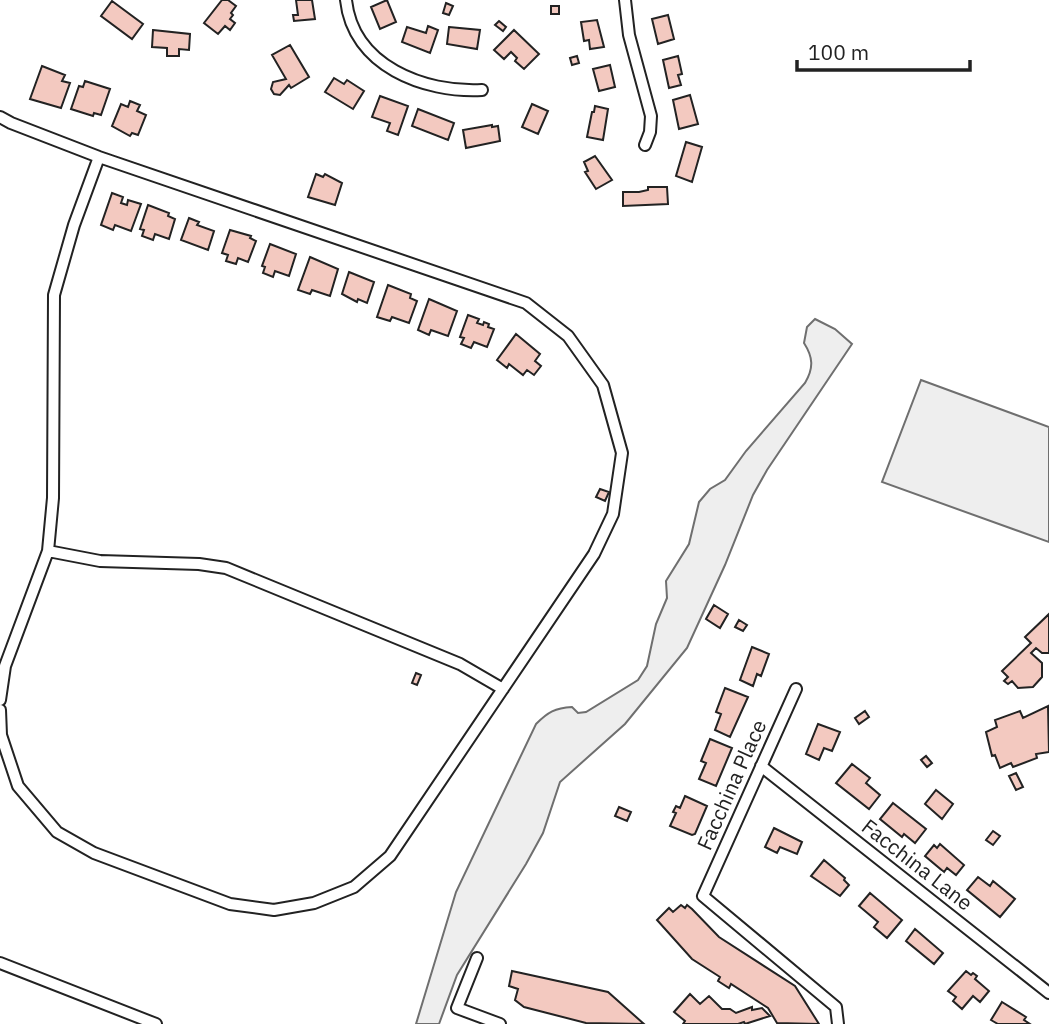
<svg xmlns="http://www.w3.org/2000/svg" width="1049" height="1024" viewBox="0 0 1049 1024" font-family="'IBM Plex Sans',sans-serif">
	<rect width="100%" height="100%" fill="#fff"/>
	<path fill="#eee" stroke="#6f6f6f" stroke-width="2" d="M815 319 835 329 852 344 767 470 753 495 725 565 687 648 625 724 560 782 543 833 526 864 457 975 439 1024H416L456 892 536 724C548 712 555 708 572 707L578 713 586 712 638 680 647 666 656 624 667 598 666 581 689 544 699 502 710 489 725 480 746 451 805 383C814 368 813 357 804 343L807 327Z
		M921 380 1049 427V542L882 482Z"/>
	<path fill="#f3c9c0" stroke="#222" stroke-width="2" d="M222 0H228L236 6 231 13 233 15 230 19 235 23 230 30 225 26 218 34 204 23Z
		M296 0H312L315 19 294 21 293 15H298Z
		M387 0 396 22 380 29 371 7Z
		M112 1 143 24 132 39 101 16Z
		M446 3 453 6 449 15 443 13Z
		M551 6H559V14H551Z
		M668 15 674 39 658 44 652 19Z
		M597 20 604 47 590 49 589 40 584 41 581 22Z
		M499 21 506 27 503 31 495 25Z
		M428 26 438 30 430 53 402 42 407 27 426 33Z
		M449 27 480 30 477 49 447 44Z
		M153 30 190 34 189 50 179 49V56H167V48L152 47Z
		M514 30 539 54 524 69 515 61 517 58 511 52 504 59 494 50Z
		M290 45 309 77 291 88 289 85 280 95 274 94 271 89 273 82 286 79 272 55Z
		M577 56 579 63 572 65 570 58Z
		M678 56 682 74 678 75 681 85 669 88 663 60Z
		M610 65 615 87 599 91 593 69Z
		M42 66 65 75 62 81 70 83 61 108 30 99Z
		M334 78 344 84 347 80 364 91 353 109 325 92Z
		M85 81 110 89 101 115 94 113 93 116 71 109 79 86 83 87Z
		M690 95 698 124 679 129 673 100Z
		M380 96 408 106 398 135 387 131 390 123 372 117Z
		M130 101 140 105 137 111 146 115 138 135 132 133 130 136 112 126 121 104 128 107Z
		M532 104 548 111 538 134 522 127Z
		M595 106 608 109 603 140 587 137 592 112H594Z
		M418 109 454 123 448 140 412 126Z
		M492 125V127L498 126 500 141 466 148 463 130Z
		M686 142 702 147 692 182 676 176Z
		M595 156 612 180 596 189 585 172 588 171 584 162Z
		M316 174 323 177 325 174 342 183 335 205 308 197Z
		M648 187H667L668 204 623 206V192H639L648 190Z
		M112 193 123 197 121 203 127 205 128 200 141 204 131 231 115 225 113 230 101 225Z
		M148 205 169 213 168 216 175 219 169 239 155 234 153 240 142 236 144 230 140 229Z
		M189 218 199 222 197 225 214 231 208 250 181 240Z
		M230 230 251 236 250 238 256 241 248 262 238 258 236 264 226 261 228 255 222 253Z
		M270 244 296 254 289 276 275 271 273 277 263 273 265 267 262 266Z
		M310 257 338 269 330 296 312 290 310 294 298 290Z
		M349 272 374 282 367 303 358 299 357 302 342 294Z
		M388 285 411 294 410 298 417 301 409 323 392 317 390 321 377 317Z
		M429 299 457 311 448 336 431 330 429 335 418 330Z
		M468 315 479 319 477 323 483 325 484 322 489 324 488 327 494 329 487 347 474 342 471 348 461 344 464 338 460 337Z
		M516 334 540 354 535 361 541 366 534 375 527 370 523 375 509 364 507 368 497 360Z
		M600 489 609 492 605 501 596 497Z
		M714 605 728 614 720 628 706 619Z
		M1049 614V653H1042L1036 648 1031 653 1042 663V677L1033 687 1018 688 1012 681 1008 684 1004 681 1008 677 1002 671 1031 643 1025 637Z
		M739 620 747 625 743 631 735 627Z
		M752 647 769 654 761 676 757 674 753 686 740 680Z
		M416 673 421 675 417 685 412 683Z
		M725 688 748 697 730 737 715 730 721 714 716 712Z
		M1048 706 1049 752 1036 754 1037 758 1013 767 1011 763 1000 768 995 755 992 756 986 732 997 727 995 720 1020 711 1023 718Z
		M865 711 869 717 859 724 855 718Z
		M818 724 840 732 832 751 824 748 819 760 806 754Z
		M710 739 732 748 716 786 699 779 706 763 701 761Z
		M926 756 932 763 927 767 921 760Z
		M852 764 870 778 866 783 880 795 869 809 836 783Z
		M1016 773 1023 787 1016 790 1009 776Z
		M936 790 953 804 942 819 925 804Z
		M685 796 707 806 695 834 692 835 670 826 676 813 673 812 676 806 680 808Z
		M893 803 926 829 915 843 904 834 902 837 880 819Z
		M619 807 631 812 627 821 615 816Z
		M774 828 802 842 797 854 780 847 777 853 765 847Z
		M993 831 1000 836 993 845 986 840Z
		M940 844 964 865 956 875 947 868 944 872 925 856 934 845 937 848Z
		M824 860 845 878 844 880 849 885 840 896 811 876Z
		M978 877 990 886 993 881 1015 899 1000 917 967 890Z
		M870 893 902 920 887 938 874 927 878 922 859 906Z
		M681 905 685 908 687 905 692 909 719 937 795 986 819 1024 777 1023 768 1008 731 984 729 988 718 981 720 977 692 959 657 920 669 908 673 912Z
		M915 929 943 953 934 964 906 941Z
		M512 971 608 992 644 1024 586 1023 524 1007 515 1000 518 989 509 986Z
		M966 971 971 975 973 973 977 976 975 979 989 991 980 1002 973 996 962 1009 953 1001 956 997 948 991Z
		M690 994 700 1004 709 996 722 1009H730L736 1013 752 1007V1010L762 1008 770 1016 745 1024 744 1022 738 1024H683L685 1021 674 1012Z
		M1002 1002 1026 1017 1024 1020 1030 1024H998L991 1020Z"/>
	<g fill="none" stroke-linecap="round" stroke-linejoin="round">
		<g stroke="#222" stroke-width="14">
			<path id="street" d="M346 0C353 66 424 93 482 90
				M625 0 629 35 651 116 650 132 645 145
				M0 117 11 123 99 157 526 303 568 336 603 385 622 453 613 514 594 554 390 856 354 887 314 903 274 910 230 904 94 853 57 832 18 786 1 735 0 710
				M48 551 100 561 199 564 226 568 460 664 503 689
				M796 689 703 896 836 1007 838 1024
				M0 700 5 666 48 551 53 498 54 295 74 225 99 157
				M761 766 1049 993
				M477 958 457 1008 500 1024
				M0 963 156 1024"/>
		</g>
		<use href="#street" stroke="#fff" stroke-width="10"/>
	</g>
	<g text-anchor="middle" stroke-width="5" stroke-linejoin="round" paint-order="stroke">
		<g font-size="21" fill="#222" stroke="#fff">
			<text transform="translate(732 785) rotate(-66)" y="7">Facchina Place</text>
			<text transform="translate(917 865) rotate(38)" y="7">Facchina Lane</text>
		</g>
	</g>
	<path d="M797 60v10h173v-10" fill="none" stroke="#222222" stroke-width="3.5"/>
	<text x="808" y="60" font-size="21" fill="#222222" stroke="#ffffff" stroke-width="5" paint-order="stroke">100 m</text>
</svg>
